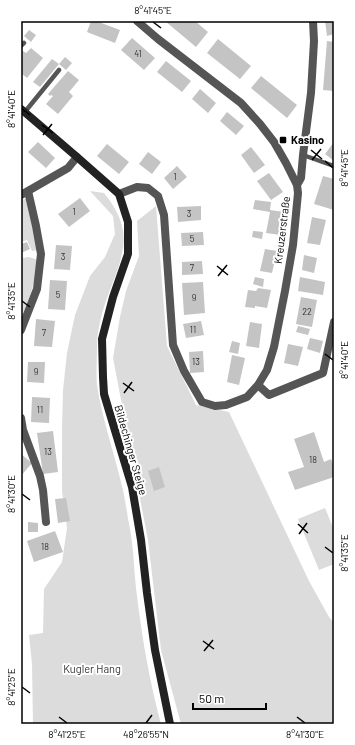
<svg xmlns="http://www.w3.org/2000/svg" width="355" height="745" viewBox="0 0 355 745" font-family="Barlow,sans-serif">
	<rect width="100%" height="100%" fill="#fff"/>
	<path fill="#dcdcdc" d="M90 191 104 193C113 204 121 217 123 231 127 254 112 282 105 304 101 316 97 333 97 345 97 358 96 373 97 385 102 418 113 449 121 482 125 497 127 514 130 529 134 551 134 574 137 596 142 638 150 684 161 724H33L32 664 29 635 43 633 44 589 62 562 67 528 62 491V429L63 390 67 353 75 315 90 276 105 257 115 234 113 216Z
		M24 199H27L38 250 32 251 27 240 21 242V201Z
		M156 206 167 346 196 405 229 412 309 581 329 617 334 623V724H181L161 650 148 540 113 358 120 317 126 291 139 256 137 221Z
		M29 257 38 260C36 280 30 298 21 317V258Z
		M325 508 334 530V564L319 570 298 519Z"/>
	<path fill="#c4c4c4" d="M91 21H96L120 30 115 43 87 32Z
		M165 21H195L208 32 196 47Z
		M325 21H334V34L327 36Z
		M29 30 36 35 31 42 24 36Z
		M132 38 155 58 144 70 121 50Z
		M218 39 251 66 240 79 207 53Z
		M327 41 334 42V91L323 90Z
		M31 48 43 58 27 78 21 73V53L23 51 26 53Z
		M65 57 72 63 66 70 59 64Z
		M52 59 59 64 40 87 33 82Z
		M166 61 191 81 182 92 157 72Z
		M68 71 79 80 69 92 73 96 58 114 46 104 53 96 51 95 50 96 48 94Z
		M261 76 297 105 287 118 251 88Z
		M200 89 216 103 208 113 192 99Z
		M227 112 244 126 236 135 220 121Z
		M38 142 55 158 46 168 28 152Z
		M334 142V161L325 154Z
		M107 144 129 162 119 174 97 156Z
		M251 147 265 165 254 173 241 155Z
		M148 152 161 162 152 174 139 164Z
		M177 166 187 177 173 189 164 178Z
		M269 173 283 192 271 200 257 181Z
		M323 176 334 179V210L314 204Z
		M80 198 90 211 69 227 58 214Z
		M255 200 271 202 270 210 284 212 281 235 266 233 270 212 253 209Z
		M201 206V220L178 222 177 207Z
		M312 217 326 220 320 245 307 243Z
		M253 231 263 232 262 239 252 237Z
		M203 232 204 245 182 246 181 233Z
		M27 242 30 249 21 253V244Z
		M56 245 72 246 70 270 54 269Z
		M265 249 277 251 272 273 260 271Z
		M304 255 317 258 314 273 302 270Z
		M202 261 203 274 182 275V262Z
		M255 277 264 279 263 287 253 284Z
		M300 277 325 282 323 295 298 291Z
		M50 280 67 281 65 310 48 309Z
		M203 282 205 313 184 315 182 283Z
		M258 288 271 290 267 308 255 306V308L245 307 248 290 256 291Z
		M301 297 317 300 312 327 296 324Z
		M36 319 55 321 52 347 34 346Z
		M201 321 204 335 186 338 183 324Z
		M250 322 262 324 259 348 246 346Z
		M298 326 310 329 308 335 296 332Z
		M310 338 323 341 320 353 307 349Z
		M232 341 240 343 238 354 229 352Z
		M288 344 303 347 298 366 284 363Z
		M203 351 204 372 190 373 189 352Z
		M232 355 245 358 239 385 227 382Z
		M28 362H45L44 383 27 382Z
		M32 397 50 398 49 423 31 422Z
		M53 431 58 472 43 474 37 433Z
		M314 432 324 462 331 459 334 467V477L295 490 288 472 304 467 294 439Z
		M21 454 32 463 21 476Z
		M159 467 165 487 154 491 148 471Z
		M66 498 70 521 58 523 55 499Z
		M28 522 38 523V532H28Z
		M55 531 63 552 34 562 27 541Z"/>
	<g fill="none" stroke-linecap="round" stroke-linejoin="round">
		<path stroke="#555" stroke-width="4.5" d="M21 46 24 43
			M24 113 59 70
			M303 155 334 166"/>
		<path stroke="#555" stroke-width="8" d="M297 185 301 178 303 155 311 93 314 41 313 21
			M119 194 137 187 148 188 158 196 164 215 173 345 184 371 202 402 215 406 226 405 247 397 258 385 267 370 274 347 285 291 293 245 298 193 297 185 286 163 274 142 260 124 241 103 158 39 137 21
			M21 195 68 168 77 157
			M21 330 37 289 41 254 36 226 28 191
			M258 385 269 395 323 373 334 322
			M21 418 23 430 40 476 43 490 46 522"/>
		<path stroke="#222" stroke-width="8" d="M21 109 77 157 119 194 128 222V254L113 297 102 339 103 377 104 394 132 487 141 540 147 593 155 650 170 724"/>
	</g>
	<path fill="none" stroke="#000" stroke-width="1.5" d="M153 22 161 28M22 109 30 115M42 125 53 133M43 135 52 124M311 150 322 159M312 160 321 149M325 161 333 168M217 266 228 275M218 276 227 265M22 301 30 307M325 354 333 360M123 383 134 391M124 393 132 382M22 494 30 500M298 524 308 533M299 534 307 523M325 547 333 553M203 641 214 649M204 651 213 640M22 687 30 693M59 717 67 723M297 717 305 723M146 723 152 715"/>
	<rect fill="#000" stroke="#fff" stroke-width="1.5" x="279" y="136" width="8" height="8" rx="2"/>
	<g text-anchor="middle" stroke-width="4" stroke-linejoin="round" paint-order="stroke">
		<g font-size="9" fill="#313131">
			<text x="138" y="57">41</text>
			<text x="175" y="180">1</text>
			<text x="74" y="215">1</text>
			<text x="189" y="217">3</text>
			<text x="192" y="242">5</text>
			<text x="63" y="260">3</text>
			<text x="192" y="271">7</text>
			<text x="58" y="298">5</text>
			<text x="194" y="301">9</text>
			<text x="307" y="315">22</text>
			<text x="193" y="333">11</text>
			<text x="44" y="336">7</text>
			<text x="196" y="365">13</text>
			<text x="36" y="375">9</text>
			<text x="40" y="413">11</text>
			<text x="48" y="455">13</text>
			<text x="313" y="463">18</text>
			<text x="45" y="550">18</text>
		</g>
		<g font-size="11" font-weight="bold" fill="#000" stroke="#fff" text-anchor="start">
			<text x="291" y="144">Kasino</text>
		</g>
		<g font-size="11" fill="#000" stroke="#fff">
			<text transform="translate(282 230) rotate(-83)" y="4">Kreuzerstraße</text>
			<text transform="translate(131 450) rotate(74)" y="4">Bildechinger Steige</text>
		</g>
		<g font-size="11" fill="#333" stroke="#fff">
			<text x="92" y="673">Kugler Hang</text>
		</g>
	</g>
	<rect width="355" height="745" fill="none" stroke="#ffffff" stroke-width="44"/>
	<path d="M193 703v6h73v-6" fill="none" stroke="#000000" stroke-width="2"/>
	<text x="199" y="703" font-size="12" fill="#000000" stroke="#ffffff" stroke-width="3" paint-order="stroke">50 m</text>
	<rect x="22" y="22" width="311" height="701" fill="none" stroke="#000" stroke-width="1.5"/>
	<g font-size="10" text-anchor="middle" fill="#000">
		<text x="153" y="14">8°41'45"E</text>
		<text transform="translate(11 109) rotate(-90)" y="4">8°41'40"E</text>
		<text transform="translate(344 168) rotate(-90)" y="4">8°41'45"E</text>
		<text transform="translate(11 301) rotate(-90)" y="4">8°41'35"E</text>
		<text transform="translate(344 360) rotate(-90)" y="4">8°41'40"E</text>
		<text transform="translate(11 494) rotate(-90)" y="4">8°41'30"E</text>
		<text transform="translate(344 553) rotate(-90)" y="4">8°41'35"E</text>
		<text transform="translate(11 687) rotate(-90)" y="4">8°41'25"E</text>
		<text x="67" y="738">8°41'25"E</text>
		<text x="146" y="738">48°26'55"N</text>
		<text x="305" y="738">8°41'30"E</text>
	</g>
</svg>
